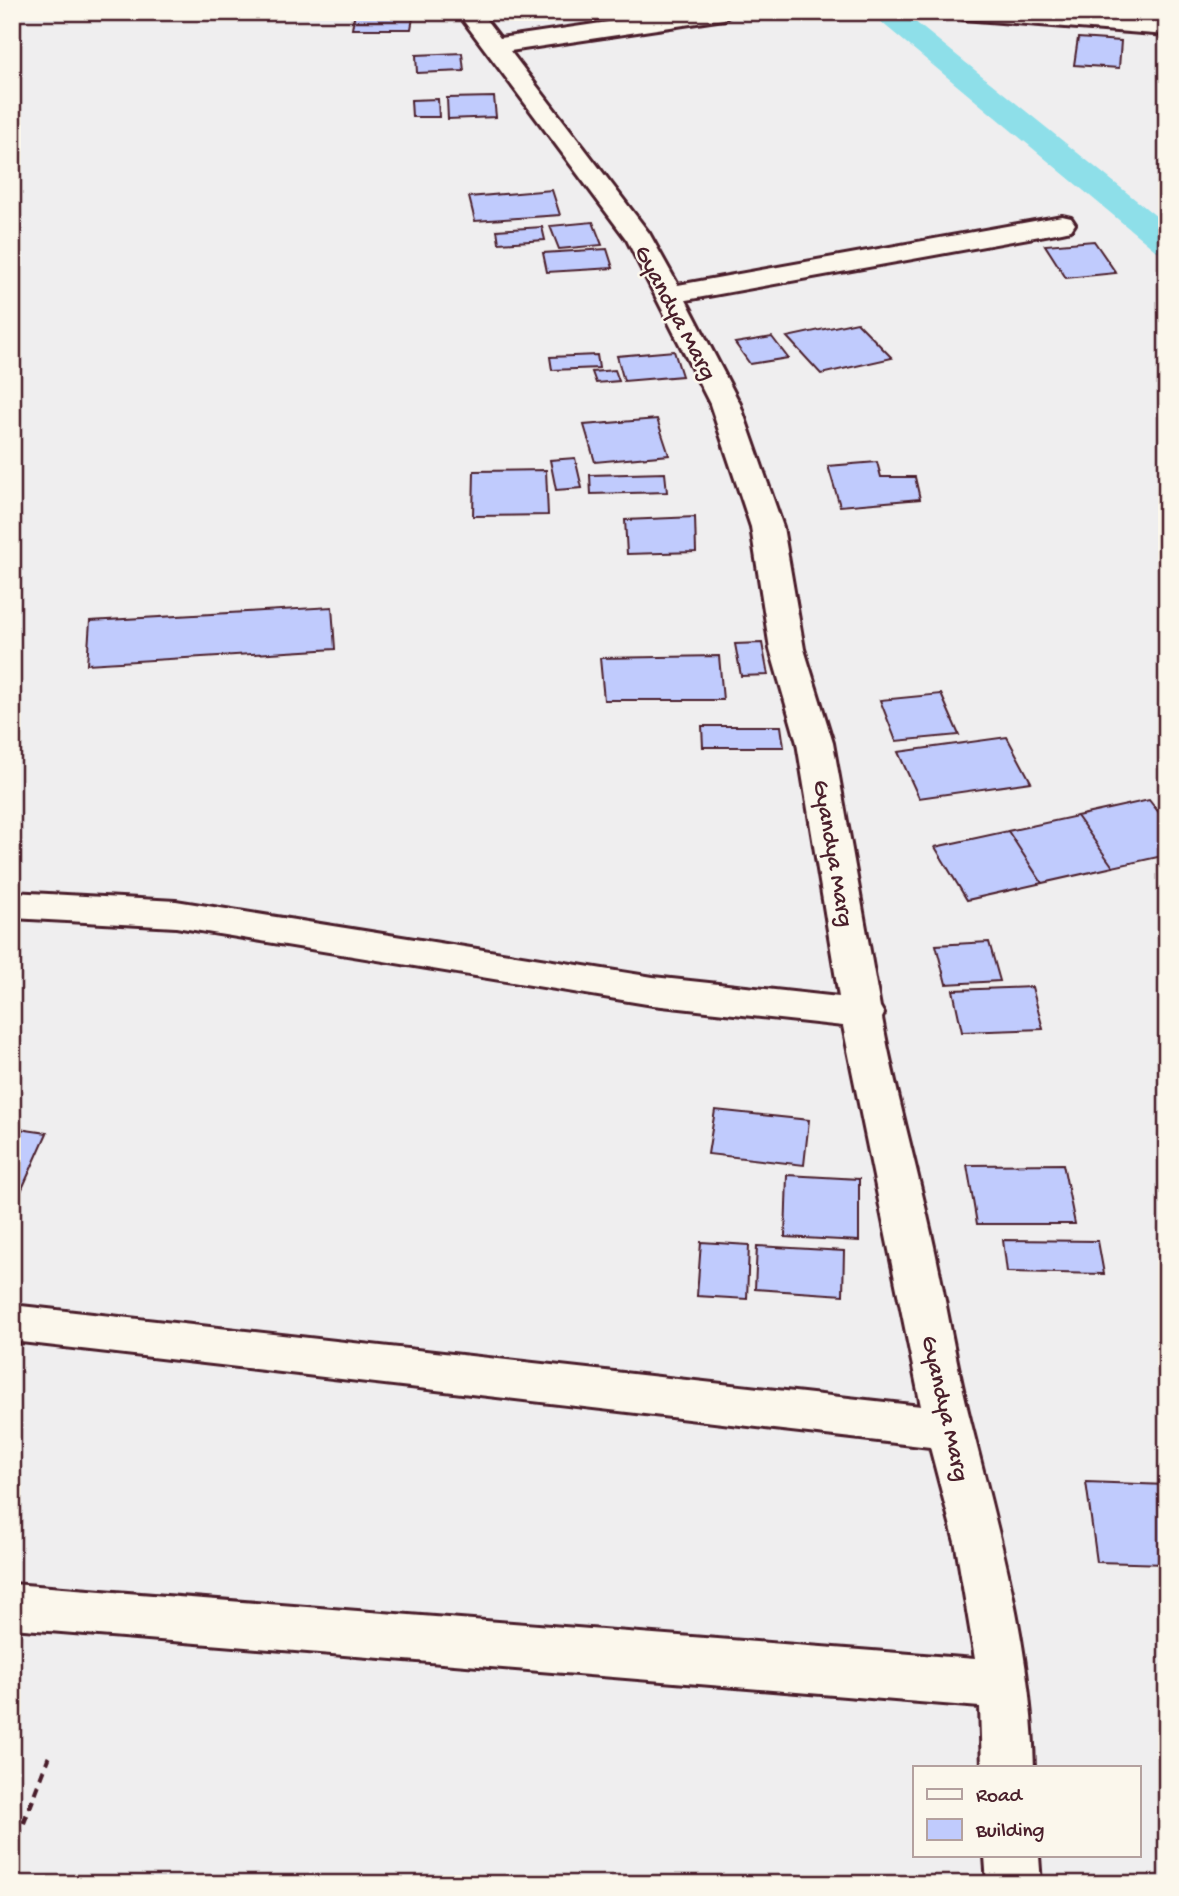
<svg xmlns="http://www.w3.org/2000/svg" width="1179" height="1896" viewBox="0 0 1179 1896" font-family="'Gochi Hand',sans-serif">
	<rect width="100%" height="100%" fill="#efeeef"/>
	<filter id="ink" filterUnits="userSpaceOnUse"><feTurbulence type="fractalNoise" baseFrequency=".0143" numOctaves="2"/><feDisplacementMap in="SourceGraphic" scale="14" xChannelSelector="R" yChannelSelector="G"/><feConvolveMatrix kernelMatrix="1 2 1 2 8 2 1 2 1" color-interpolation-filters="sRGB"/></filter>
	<g filter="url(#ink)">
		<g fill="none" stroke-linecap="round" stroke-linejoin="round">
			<path fill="#8edfe9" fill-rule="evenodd" d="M869 12H903L1167 225V254L1155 250Z"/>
		</g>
		<path fill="#c0cbfd" stroke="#4a1f2b" stroke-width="2" d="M355 12H414L411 29H352Z
			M1078 38 1121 41 1119 68 1074 65Z
			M462 53 464 71 417 73 416 55Z
			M494 97 496 117 448 119 447 98Z
			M438 99 439 117H412L411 100Z
			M552 190 560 215 475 221 469 197Z
			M593 222 602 245 559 249 550 226Z
			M542 227 545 240 499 243 497 230Z
			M1094 241 1116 273 1066 278 1045 245Z
			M607 249 613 268 547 272 543 253Z
			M857 322 892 358 821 374 787 337Z
			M772 337 788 358 750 364 735 343Z
			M674 351 682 376 624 381 617 356Z
			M597 355 599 368 552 370 550 357Z
			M615 370 619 381 596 383 592 372Z
			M657 419 669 455 595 462 584 425Z
			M575 458 582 488 556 490 550 460Z
			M877 462 881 477H915L920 499 840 506 828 466Z
			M546 470 548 515 473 516 474 471Z
			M665 473 667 492 591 494 590 475Z
			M695 517 696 552 627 554 625 520Z
			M332 607 335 649 87 664 90 621Z
			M762 643 768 675 741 676 735 644Z
			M719 656 723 700H604L600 658Z
			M941 694 959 735 896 741 880 700Z
			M702 726H781L784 747H703Z
			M1007 737 1031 782 919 798 898 752Z
			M1149 800 1167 823V855L1113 867 1077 816Z
			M1077 816 1113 867 1042 883 1008 831Z
			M1008 831 1042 883 967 900 935 847Z
			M989 942 1000 981 946 984 936 945Z
			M1032 987 1043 1029 962 1032 953 990Z
			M715 1110 809 1120 804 1165 708 1154Z
			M12 1128 47 1133 17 1200 12 1199Z
			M1063 1164 1075 1224H977L967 1165Z
			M787 1175 859 1179V1241L785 1237Z
			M1003 1240 1098 1241 1104 1274 1007 1272Z
			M701 1242 749 1245 747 1299 697 1296Z
			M757 1246 844 1251 843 1295 755 1289Z
			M1086 1482 1167 1485V1564L1097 1562Z"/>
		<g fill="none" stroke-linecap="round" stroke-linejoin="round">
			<g stroke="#4a1f2b" stroke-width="6">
				<path id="minor" d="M457 12H480L500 38 676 12H735L724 19 510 51 649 233 678 285 1062 216 1071 218 1075 224 1071 230 1062 232 686 300 740 404 783 527 804 649 833 743 880 1007 884 1014 882 1018C894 1087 914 1155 929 1224 945 1292 955 1363 973 1431 1002 1546 1031 1648 1034 1768H982L980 1707 12 1628V1584L975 1659 956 1546 930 1447 12 1341V1305L921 1406 843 1026 653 1005 176 927 12 918V892L176 901 653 977 839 997 797 743 770 649 751 527 710 404 627 240Z
					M952 12H1054L1167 21V35L963 19Z
					M985 1856H1039L1041 1884H987Z"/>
			</g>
			<path stroke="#4a1f2b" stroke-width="5" stroke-dasharray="9 7" stroke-linecap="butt" d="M12 1853 49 1757"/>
			<use href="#minor" fill="#fbf7ec" fill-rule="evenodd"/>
		</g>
	</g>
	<g text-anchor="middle" stroke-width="5" stroke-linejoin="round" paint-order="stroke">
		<g font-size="24" fill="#4a1f2b" stroke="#fbf7ec">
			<text transform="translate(677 312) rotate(62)" y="8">Gyandya Marg</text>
			<text transform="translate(835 853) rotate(80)" y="8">Gyandya Marg</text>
			<text transform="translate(947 1408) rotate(77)" y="8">Gyandya Marg</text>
		</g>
	</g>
	<rect width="1179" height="1896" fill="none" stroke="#fbf7ec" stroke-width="42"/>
	<rect x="21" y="21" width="1137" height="1854" fill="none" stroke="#4a1f2b" stroke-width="2.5" filter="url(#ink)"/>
	<rect x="913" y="1766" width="228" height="91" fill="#fbf7ec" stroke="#b4a19f" stroke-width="2"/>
	<rect x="927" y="1789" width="35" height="10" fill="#fbf7ec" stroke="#b4a19f" stroke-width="2"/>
	<text x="976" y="1801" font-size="21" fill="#4a1f2b">Road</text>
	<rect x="927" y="1819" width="35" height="21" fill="#c0cbfd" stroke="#b4a19f" stroke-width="2"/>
	<text x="976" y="1836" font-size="21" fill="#4a1f2b">Building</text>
</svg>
